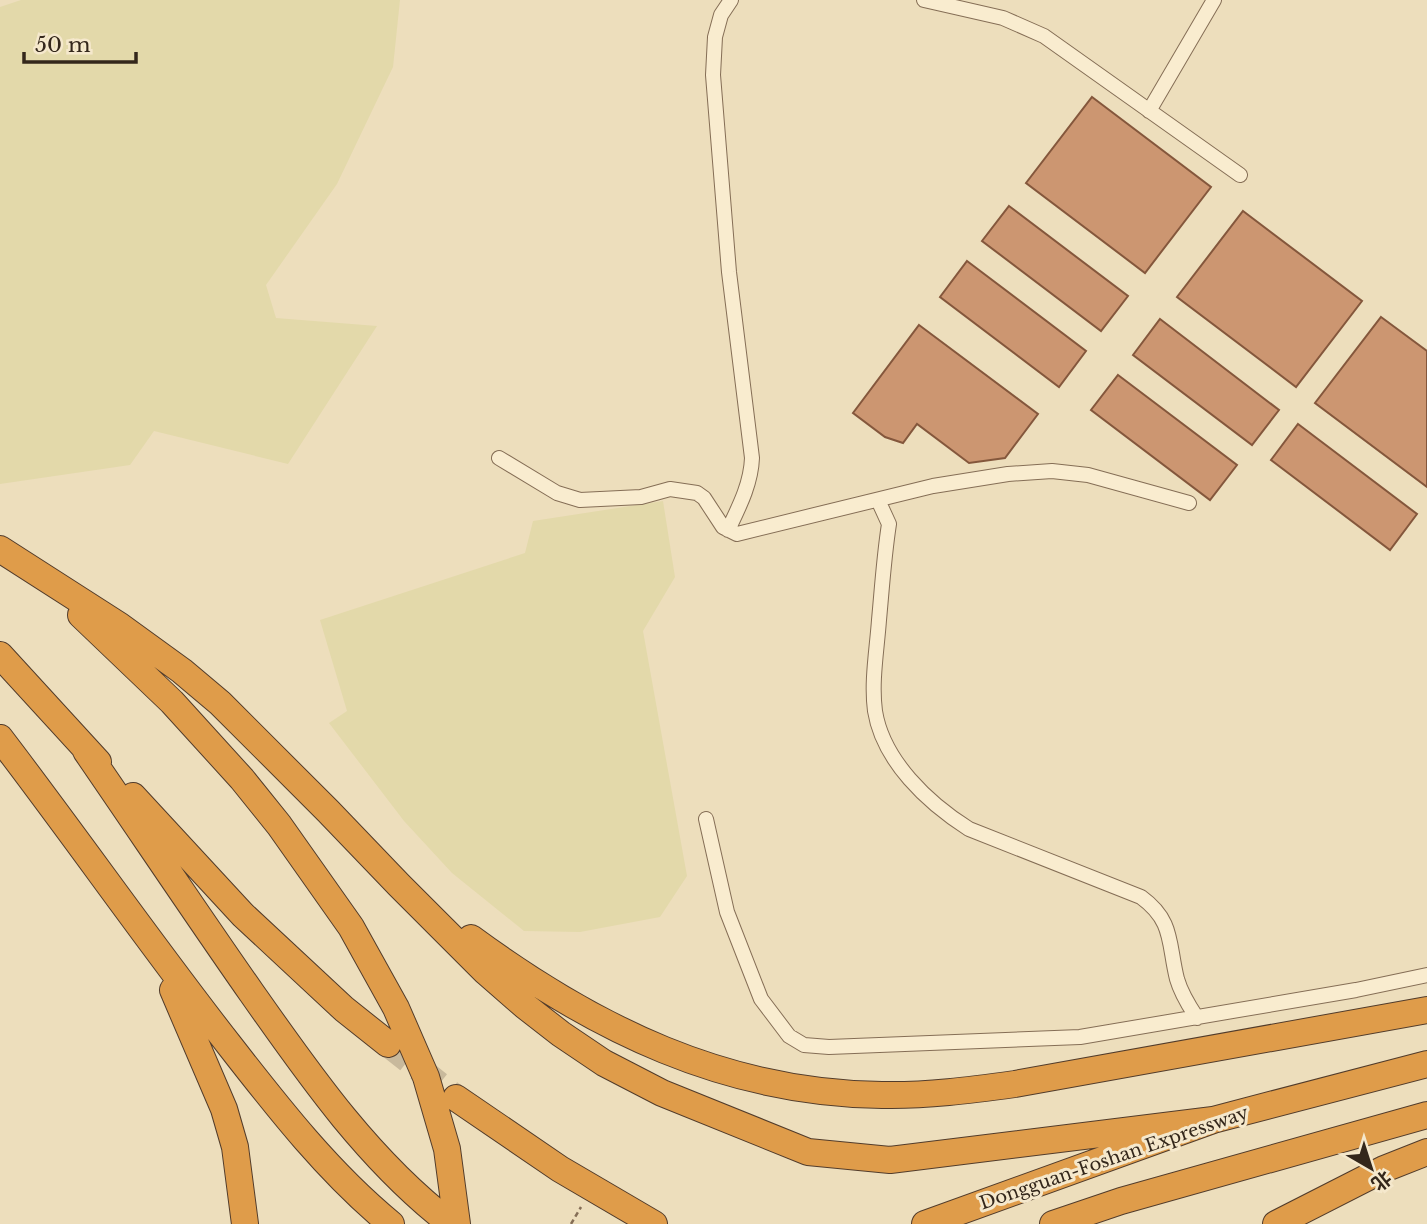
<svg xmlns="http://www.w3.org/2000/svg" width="1427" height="1224" viewBox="0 0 1427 1224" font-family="'Libre Baskerville','Noto Sans SC',serif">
	<rect width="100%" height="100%" fill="#eddebc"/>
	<path fill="#e3d9aa" d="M21 0H400L393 67 337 184 266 285 276 318 377 326 288 464 154 431 130 465 0 484V7Z
		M663 501 675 577 643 631 687 876 660 917 580 932 524 931 452 873 404 821 329 723 347 711 320 620 525 553 533 521Z"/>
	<path fill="#cc9671" stroke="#84573c" stroke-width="2" d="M1092 97 1211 187 1145 273 1026 183Z
		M1009 206 1128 296 1101 331 982 241Z
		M1243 211 1362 301 1296 387 1177 297Z
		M967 261 1086 351 1059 387 940 297Z
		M1381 317 1427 351V487L1315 403Z
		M1160 319 1279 410 1252 445 1133 355Z
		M919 325 1038 414 1005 458 969 463 917 424 903 443 885 437 853 413Z
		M1118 375 1237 465 1210 500 1091 410Z
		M1298 424 1417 514 1390 550 1271 460Z"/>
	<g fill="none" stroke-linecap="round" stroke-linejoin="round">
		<path stroke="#c8b99c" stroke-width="26" stroke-dasharray="26 13" stroke-linecap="butt" d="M388 1044 456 1098"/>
		<g stroke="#856e56" stroke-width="16">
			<path id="street" d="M924 0 1003 18 1044 36 1240 175
				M1149 111 1214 0
				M499 458 557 493 580 500 641 497 670 489 697 493 704 498 723 527 737 534 933 486 1008 474 1052 471 1088 475 1189 503
				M878 500 889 524C884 556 882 588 879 620 877 649 871 682 875 711 883 761 928 803 969 829L1141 897C1174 921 1168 943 1177 979 1181 993 1189 1006 1197 1018
				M728 530C739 507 751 484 752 458L729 272 713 75 715 37 721 15 731 0
				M706 819 727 912 761 999 789 1036 804 1045 829 1047 1080 1037 1356 990 1427 975"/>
		</g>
		<g stroke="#523c2b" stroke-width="28">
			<path id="highway" d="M0 549 120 626 182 671 220 703 328 811 399 885 486 972 525 1006 561 1034 604 1063 662 1093 808 1152 890 1160 1213 1120
				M81 615 172 702 242 779 279 825 351 927 396 1008 426 1077 447 1149 457 1224
				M0 655 98 762
				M0 738C78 840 151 945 230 1046 279 1109 329 1173 391 1224
				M86 751C141 831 195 912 251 992 310 1076 369 1161 451 1224
				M133 796 243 915 344 1009 388 1044
				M471 938C595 1029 725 1093 882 1095 926 1096 971 1090 1015 1084L1427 1010
				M173 990 224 1109 235 1147 245 1224
				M456 1098 560 1169 654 1224
				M925 1224 1213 1120 1427 1064
				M1053 1224 1121 1201 1427 1115
				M1276 1224 1384 1169 1427 1152"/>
		</g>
		<path stroke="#856e56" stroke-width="2.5" stroke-dasharray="5 3.5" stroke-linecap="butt" d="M571 1224 581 1207"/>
		<use href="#street" stroke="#f9eccf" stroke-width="14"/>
		<use href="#highway" stroke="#df9c4a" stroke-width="26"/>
	</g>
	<g text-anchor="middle" stroke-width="6" stroke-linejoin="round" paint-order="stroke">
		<g font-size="18" fill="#34271b" stroke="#f5e8cc">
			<text transform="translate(1114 1158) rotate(-19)" y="6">Dongguan-Foshan Expressway</text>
		</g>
	</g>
	<g transform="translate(1371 1168) rotate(141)" stroke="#f5e8cc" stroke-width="5" paint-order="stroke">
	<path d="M0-5L12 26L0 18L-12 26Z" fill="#34271b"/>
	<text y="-10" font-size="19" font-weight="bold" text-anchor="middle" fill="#34271b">北</text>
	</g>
	<path d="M24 52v10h112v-10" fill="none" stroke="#34271b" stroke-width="3.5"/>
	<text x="35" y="52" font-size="21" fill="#34271b" stroke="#f5e8cc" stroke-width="5" paint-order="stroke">50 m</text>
</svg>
